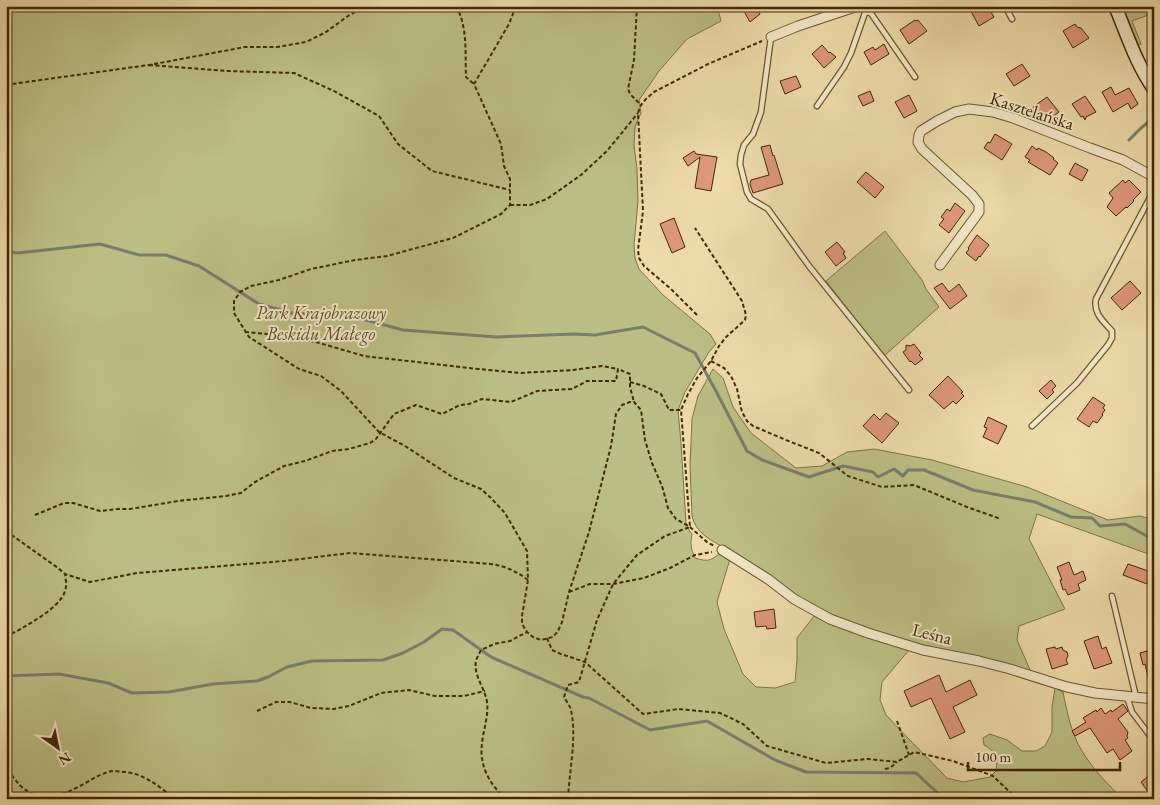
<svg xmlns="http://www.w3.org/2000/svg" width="1160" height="805" viewBox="0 0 1160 805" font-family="'EB Garamond',serif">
	<rect width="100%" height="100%" fill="#eddba9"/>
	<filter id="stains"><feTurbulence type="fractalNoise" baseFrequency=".004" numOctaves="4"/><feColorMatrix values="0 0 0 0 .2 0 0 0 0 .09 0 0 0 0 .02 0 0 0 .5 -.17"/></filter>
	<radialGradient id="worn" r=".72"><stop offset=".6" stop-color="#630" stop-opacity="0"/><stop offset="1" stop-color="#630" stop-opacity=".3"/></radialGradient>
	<path fill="#bcbf85" stroke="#7e7446" d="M6 6H717L721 21 687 39 659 71 639 100 641 113 635 127 634 145 637 169 638 201 634 245 635 258 639 269 663 295 710 334 716 344 709 352 685 392 678 410 681 443 686 523 689 530 692 534C690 544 691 549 695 558 708 562 711 561 721 552L730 559 717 602 724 629 743 674 756 687 775 688 795 682 797 660V638L815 615C845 631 877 640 909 650L882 682 880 700 886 715 907 737 947 778 963 782 990 777 996 771C998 757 996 752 984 745L983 738 990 734 1007 740 1022 751H1036L1045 746 1052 732V707L1055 688 1063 692C1067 712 1071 733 1082 751 1093 769 1108 785 1123 799H6Z
		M1122 6H1154V13L1132 21 1141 44 1138 45Z
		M885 231 922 280 926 289 939 307 884 356 826 281Z
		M713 369 723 378 733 407 751 433 796 468 822 466 847 452 874 449 932 460 1027 487 1108 520 1140 516 1154 520V556L1037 514 1029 539 1065 609 1019 626 1017 640 1031 672C964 656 895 643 832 616 792 600 758 571 723 547 709 539 696 533 692 516L690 465 692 419 698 396Z"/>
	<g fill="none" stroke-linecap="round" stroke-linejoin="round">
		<path stroke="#787f6e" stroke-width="3" d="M1129 140 1140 129 1154 117
			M6 252 18 253 100 244 139 255H166L199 266 259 304 296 314 336 312 403 330 496 337 574 334 595 335 643 327 695 353 717 393 747 451 762 460 809 477 843 466 873 472 878 477 894 469 903 476 908 470H924L973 490 1035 502 1071 517 1092 518 1100 526 1125 524 1154 540
			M6 676 59 674 108 683 132 693 169 692 213 684 257 681 268 677 287 667 312 661 383 660 403 653 424 642 442 629 453 630 491 657 583 697 589 698 650 730 707 721 775 760 806 772 916 773 943 798 952 799"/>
	</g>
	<path fill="#de987a" stroke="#402906" d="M741 6H756L760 14 750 22Z
		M968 6H987L994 17 979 26Z
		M915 20 916 21 918 20 927 31 909 44 900 30Z
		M1075 24 1077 27 1081 28 1089 38 1073 48 1063 31Z
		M884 44 889 54 871 65 864 52 873 47 875 50Z
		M822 45 829 53 830 52 836 57 824 68 812 54Z
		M1022 64 1030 76 1014 86 1006 74Z
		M796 76 801 87 785 94 780 81Z
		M1111 87 1115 95 1129 88 1138 104 1131 109 1128 103 1113 112 1102 92Z
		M870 91 874 101 863 106 858 96Z
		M909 95 917 111 904 118 895 102Z
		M1085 96 1096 112 1086 117 1085 120 1083 116 1081 117 1072 104Z
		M1047 97 1059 112 1045 123 1033 107Z
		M995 134 1012 144 1002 160 984 148 988 142 990 143Z
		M770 145 773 156 774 155 783 184 753 193 750 184 751 180 769 175 761 147Z
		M1032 146 1037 150 1038 148 1046 152 1054 158 1053 159 1058 163 1050 175 1028 162 1030 160 1025 157Z
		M694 151 696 154 717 157 711 191 695 188 700 157 688 166 683 158Z
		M1075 163 1088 170 1082 181 1069 174Z
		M866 172 884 187 875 198 857 182Z
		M1123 180 1125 183 1129 180 1141 192 1133 200 1134 201 1127 208 1126 207 1116 216 1107 207 1113 198 1109 193Z
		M955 203 965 211 949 233 939 225 944 219 941 217 947 209 950 211Z
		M674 218 685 247 672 253 660 224Z
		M977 235 989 245 980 257 979 256 976 261 966 253 969 249 968 248Z
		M837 242 845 252 843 253 846 258 836 266 825 252Z
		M1130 281 1141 293 1122 310 1111 298Z
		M942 283 949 292 959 284 967 296 950 309 934 288Z
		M914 344 921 353 919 355 923 359 915 365 911 361 910 362 903 352 906 350V345L910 346Z
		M948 376 963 392 961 393 964 396 956 404 953 401 944 409 929 395Z
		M1051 380 1056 386 1052 390 1054 392 1047 399 1039 391Z
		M1093 397 1105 405 1103 408 1105 410 1102 414 1103 415 1097 423 1093 421 1089 427 1077 419Z
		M886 413 899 423 882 443 863 426 874 414 880 420Z
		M988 417 1007 426 998 444 983 437 987 428 984 427Z
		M1069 562 1074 575 1083 571 1086 580 1078 584 1080 590 1068 595 1065 589 1063 590 1060 580H1062L1057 567Z
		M1128 564 1151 572 1147 584 1123 575Z
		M774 609 776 628 767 629 766 626 756 627 754 612Z
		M1098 636 1102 649 1106 647 1112 663 1094 669 1084 641Z
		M1055 647 1056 649 1062 647 1063 650 1067 652 1068 656 1066 660 1068 664 1052 669 1046 649Z
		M1154 649V686H1150L1145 664 1143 665 1140 653Z
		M939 675 946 692 970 680 977 695 953 707 965 732 950 739 931 698 911 707 904 691Z
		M1123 704 1128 711 1118 719 1128 732 1127 736 1128 738 1125 740 1132 751 1120 760 1113 749 1107 753 1090 728 1075 736 1072 731 1086 722 1083 718 1096 710 1097 712 1101 708 1105 714 1111 710 1112 712Z
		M1150 775 1154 780V789L1149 793 1141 782Z"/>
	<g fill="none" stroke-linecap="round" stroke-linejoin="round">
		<g stroke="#6b562f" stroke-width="7">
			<path id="lane" d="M1005 6 1012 19
				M865 13 870 12 915 77
				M771 37 761 112 753 134 744 145 741 155 740 164 747 192 751 199 768 209 809 266 909 390
				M817 106 844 67 851 53 865 13 863 6
				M1032 426 1077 383 1108 345 1112 338V331C1103 321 1093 313 1096 299L1154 190
				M1112 596 1136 697
				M1127 697 1132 712 1154 741"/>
		</g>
		<g stroke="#6b562f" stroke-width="11">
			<path id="street" d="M771 37 798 26 858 6
				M940 265 979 212V204L972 195 922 149 918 142 919 135 921 131 937 121 955 112 969 109 993 112 1013 118 1090 148 1123 160 1154 177
				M722 550 768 579 794 599 830 619 868 633 923 650 979 661 1010 669 1067 687 1095 693 1154 699"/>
		</g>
		<g stroke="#402906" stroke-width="15">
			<path id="secondary" d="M1115 6C1127 34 1136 64 1154 89"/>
		</g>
		<path stroke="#402906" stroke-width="2" stroke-dasharray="4 2.5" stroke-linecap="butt" d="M456 6C468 27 465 54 466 77L474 84
			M514 6V11L509 24 474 84 501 144 504 166 510 179V205L501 214 453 238 387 256 355 260 311 269 279 280 251 286 240 292 234 301V313L249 337 299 369 321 376 341 391 379 432 405 446 454 478 481 489 490 497 505 513 527 551 528 580 522 616V624L527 632 533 637 541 640 553 637 558 631 562 622 569 592 589 532 611 446 616 414 622 405 630 402H634L641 410 645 440 652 463 662 486 668 508 676 519 690 527 708 543 715 546
			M637 6 634 60 628 89 630 94 641 105
			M149 65 227 71 294 73 334 91 379 116 398 144 432 171 510 190
			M6 85 26 82 149 65 245 47H277L306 42 326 32 348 16 366 6
			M510 205H530L547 199 581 175 607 151 638 113
			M697 315 671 289 644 266 639 258 638 250 643 211 638 113 641 105 646 99 654 92 708 64 762 41
			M245 332 279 335 316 342 364 356 469 368 520 373 573 370 602 366 618 369
			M711 361 724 368 731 376 737 389 742 412 747 421 753 426 786 440 819 453 848 476 882 487 914 485 967 507 1001 519
			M630 382 644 386 661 394 669 410H681
			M6 397 10 398
			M35 515 64 503H73L100 511 118 509H130L178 501 226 496 241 493 255 482 284 466 305 461 332 451 349 449 370 443 376 439 394 414 416 405 442 414 460 405 469 404 482 399 511 402 537 391 572 389 587 381H616L618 369 630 374V387L634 402
			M6 531 58 568 65 574 90 582 137 573 284 561 350 553 491 564C505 566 516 571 528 580
			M569 592 590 584H613L644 578 670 568 695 555 712 552
			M6 637C22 628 60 609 65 591 67 585 66 580 65 575
			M547 638 552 650 561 654 585 662 643 714 679 709 720 713 743 724 767 746 826 763 868 759 897 762 914 752 953 761 993 776 1017 799
			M257 711 276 702H290L311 708 334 709 349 706 381 693 409 690 435 696H464L485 691
			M897 721 909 755
			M6 763C20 798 46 804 78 787 90 781 100 773 113 771 117 771 121 772 125 772 145 774 160 787 175 799
			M885 769 890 768 897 762
			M506 799C490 785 479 766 482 744 483 730 489 716 487 702 485 688 473 675 476 661 477 657 479 654 481 650L494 644 510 641 527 632
			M568 799C569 772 578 732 570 707 568 704 566 700 564 697L568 685 579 682 597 620 613 584 637 555 665 536 690 527 681 410 688 394 697 378 711 361 719 346 726 337 745 320 746 315 742 301 695 228"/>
		<use href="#lane" stroke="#f3e8c7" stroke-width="4.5"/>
		<use href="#street" stroke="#f3e8c7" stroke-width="9"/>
		<use href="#secondary" stroke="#f3e8c7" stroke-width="12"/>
	</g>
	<g text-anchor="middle" stroke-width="4" stroke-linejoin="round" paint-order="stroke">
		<g font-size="18" fill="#402906" stroke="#f3e8c7">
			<text transform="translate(1032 111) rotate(18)" y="6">Kasztelańska</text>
			<text transform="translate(932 634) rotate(14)" y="6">Leśna</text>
		</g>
		<g font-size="18" font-style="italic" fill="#5f4e26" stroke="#f3e8c7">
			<text x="321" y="319">Park Krajobrazowy<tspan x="321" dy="21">Beskidu Małego</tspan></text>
		</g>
	</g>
	<rect width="1160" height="805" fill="none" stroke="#eddba9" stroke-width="25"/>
	<rect x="8" y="8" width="1145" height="790" fill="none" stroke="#402906" stroke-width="2.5"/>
	<rect x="12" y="12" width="1135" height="780" fill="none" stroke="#402906"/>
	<g transform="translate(58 748) rotate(147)" stroke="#f3e8c7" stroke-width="4" paint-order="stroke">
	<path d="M0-4L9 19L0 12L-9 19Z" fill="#402906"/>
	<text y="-8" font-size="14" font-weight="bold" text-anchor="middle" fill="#402906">N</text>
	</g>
	<path d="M968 762v8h152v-8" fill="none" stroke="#402906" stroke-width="2.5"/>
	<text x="975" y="762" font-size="15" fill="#402906" stroke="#f3e8c7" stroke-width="4" paint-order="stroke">100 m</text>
	<rect width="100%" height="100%" filter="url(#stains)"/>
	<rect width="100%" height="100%" fill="url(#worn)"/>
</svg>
